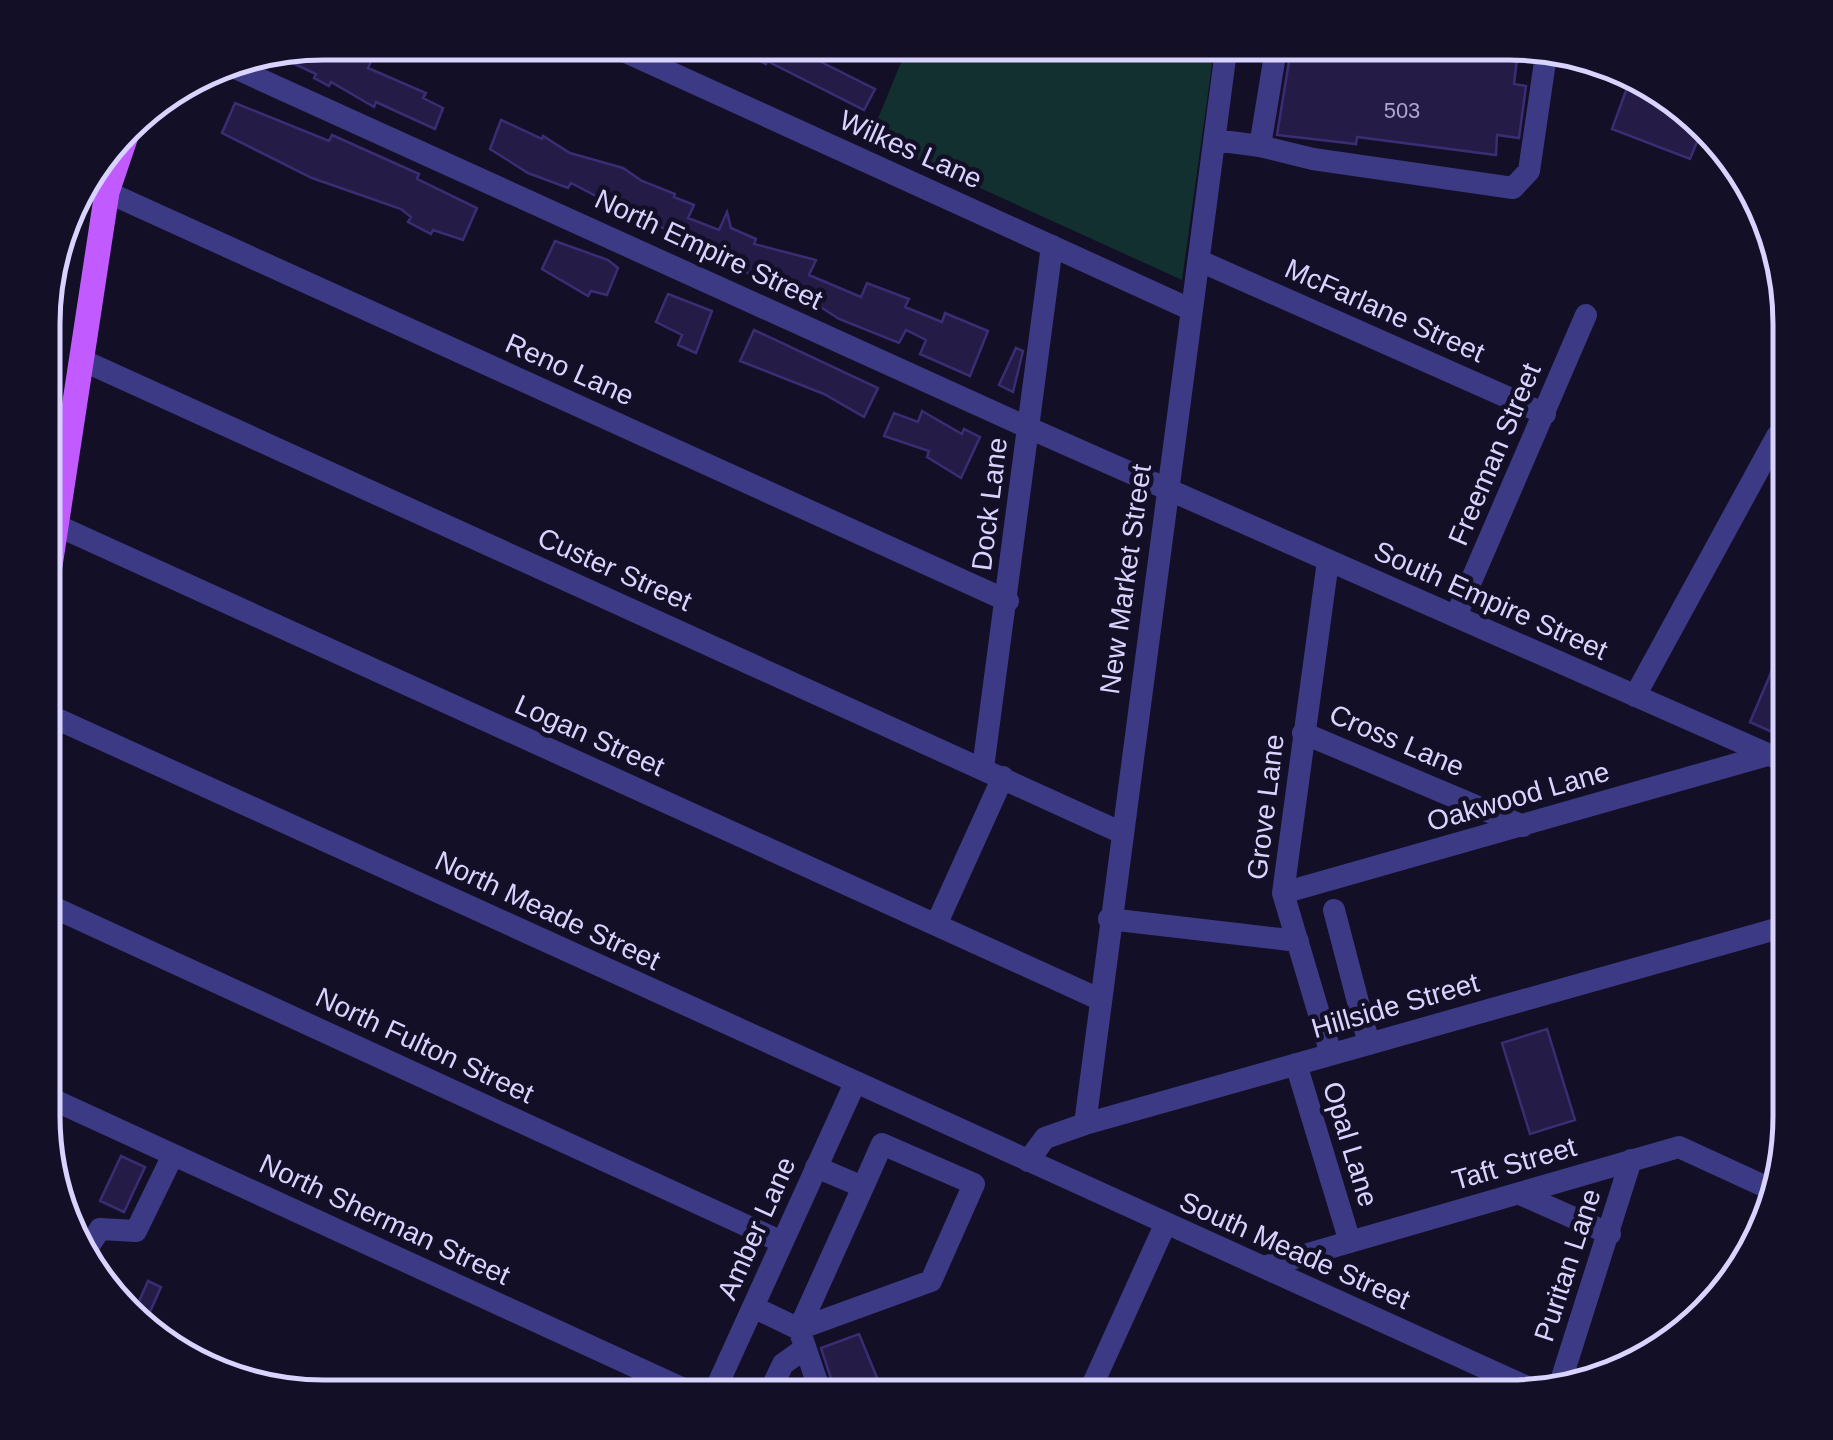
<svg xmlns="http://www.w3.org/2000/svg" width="1833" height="1440" viewBox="0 0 1833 1440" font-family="Arial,sans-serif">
	<rect width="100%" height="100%" fill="#130f26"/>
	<path fill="#12302f" d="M909 43H1215L1182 280 870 138Z"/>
	<path fill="#241b47" stroke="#3b2d73" stroke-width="2.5" d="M324 42H346L374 55 368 68 426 93 423 98 443 108 435 129 376 102 374 107 331 82 329 86 314 78 316 74 269 52Z
		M720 43H772L793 53 795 49 875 89 864 110 767 61 766 64Z
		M1292 43H1383L1517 59 1514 84 1526 86 1519 138 1497 135 1496 155 1357 137 1356 144 1277 135Z
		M1632 74 1695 113 1704 125 1690 159 1612 129Z
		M235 103 329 141 332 135 419 174 417 179 477 208 463 240 433 230 431 234 408 222 411 217 401 209 312 178 222 133Z
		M501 120 542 139 543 136 570 153 623 168 642 181 675 194 674 197 694 205 688 218 719 230 727 212 731 228 756 239 754 244 816 260 809 275 861 297 867 283 909 299 905 307 942 322 945 313 988 331 970 376 920 354 926 340 906 330 899 343 839 319 816 304 686 245 668 230 623 211 621 215 609 209 611 204 571 183 568 188 528 173 490 149Z
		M555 241 608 260 618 268 607 295 591 291 588 296 542 269Z
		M668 294 712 311 696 353 678 345 682 335 656 322Z
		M754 330 878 388 864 417 824 394 740 361Z
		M1016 348 1023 351 1013 392 999 385Z
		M922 411 962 434 964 429 980 437 961 478 927 457 929 451 884 436 894 413 918 422Z
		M1790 628V726L1785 738 1750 722Z
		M1547 1029 1575 1120 1530 1134 1502 1043Z
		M121 1156 145 1167 124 1212 100 1201Z
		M148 1281 161 1287 145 1323 132 1317Z
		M859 1334 885 1397H837L821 1348Z"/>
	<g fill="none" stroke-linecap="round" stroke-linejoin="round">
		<path stroke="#3d3a85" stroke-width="22" d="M606 43 1192 310
			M224 63 1029 428 1790 764
			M1215 140 1260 146 1277 43
			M1260 146 1313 159 1513 188 1529 171 1547 48
			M107 192 1008 601
			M1200 261 1545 414
			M84 361 1120 832
			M56 525 1099 999
			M1328 561 1283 893 1331 1054
			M1456 616 1586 315
			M1635 696 1777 436
			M44 713 1538 1392
			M1303 733 1523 826
			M983 768 1052 246
			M1283 893 1768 755
			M44 903 782 1242
			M1334 910 1369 1044
			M1109 919 1298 941
			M936 925 1003 777
			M1296 1064 1350 1242
			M43 1095 701 1397
			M1085 1124 1227 43
			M1028 1161 1045 1138 1085 1124 1790 925
			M1520 1194 1610 1234
			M83 1255 100 1229 136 1231 173 1155
			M1263 1267 1679 1147 1777 1192
			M753 1307 799 1329 931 1281 974 1184 882 1144 863 1187 816 1167
			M203 1368 228 1379
			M1093 1384 1123 1397
			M1559 1387 1631 1160
			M769 1393 783 1364 804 1349
			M712 1397 855 1083
			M822 1397 799 1329 863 1187
			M1087 1397 1165 1225"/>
		<path stroke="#c25bff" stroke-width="25" d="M44 605 107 192 131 121"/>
	</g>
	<g text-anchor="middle" stroke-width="9" stroke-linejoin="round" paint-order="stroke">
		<g font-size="22" fill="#aca6d1">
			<text x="1402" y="118">503</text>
		</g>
		<g font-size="28" fill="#d9d4ff" stroke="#130f26">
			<text transform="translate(911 149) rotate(24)" y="10">Wilkes Lane</text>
			<text transform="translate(709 249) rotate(25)" y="10">North Empire Street</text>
			<text transform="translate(1385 310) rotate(24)" y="10">McFarlane Street</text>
			<text transform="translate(570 369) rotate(24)" y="10">Reno Lane</text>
			<text transform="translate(1494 454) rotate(-67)" y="10">Freeman Street</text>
			<text transform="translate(989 504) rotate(-83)" y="10">Dock Lane</text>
			<text transform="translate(615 569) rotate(24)" y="10">Custer Street</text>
			<text transform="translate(1125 579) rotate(-82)" y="10">New Market Street</text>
			<text transform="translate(1491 600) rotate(24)" y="10">South Empire Street</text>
			<text transform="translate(590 735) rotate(24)" y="10">Logan Street</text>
			<text transform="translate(1397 740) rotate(23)" y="10">Cross Lane</text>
			<text transform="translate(1518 796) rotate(-16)" y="10">Oakwood Lane</text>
			<text transform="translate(1265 807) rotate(-83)" y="10">Grove Lane</text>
			<text transform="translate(548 910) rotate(25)" y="10">North Meade Street</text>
			<text transform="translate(1395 1005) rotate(-16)" y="10">Hillside Street</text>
			<text transform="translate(425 1045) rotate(25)" y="10">North Fulton Street</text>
			<text transform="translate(1351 1144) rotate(73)" y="10">Opal Lane</text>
			<text transform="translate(1514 1163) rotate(-16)" y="10">Taft Street</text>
			<text transform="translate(385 1219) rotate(25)" y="10">North Sherman Street</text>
			<text transform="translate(756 1228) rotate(-66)" y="10">Amber Lane</text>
			<text transform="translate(1295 1250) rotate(24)" y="10">South Meade Street</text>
			<text transform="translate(1567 1265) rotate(-72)" y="10">Puritan Lane</text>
		</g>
	</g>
	<path d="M0 0H1833V1440H0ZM324 60H1509A264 264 0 0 1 1773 324V1116A264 264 0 0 1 1509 1380H324A264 264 0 0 1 60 1116V324A264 264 0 0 1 324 60Z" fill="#130f26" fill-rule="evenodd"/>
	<path fill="none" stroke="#d9d4ff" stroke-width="5" d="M324 60H1509A264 264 0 0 1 1773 324V1116A264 264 0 0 1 1509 1380H324A264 264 0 0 1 60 1116V324A264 264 0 0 1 324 60Z"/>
</svg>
